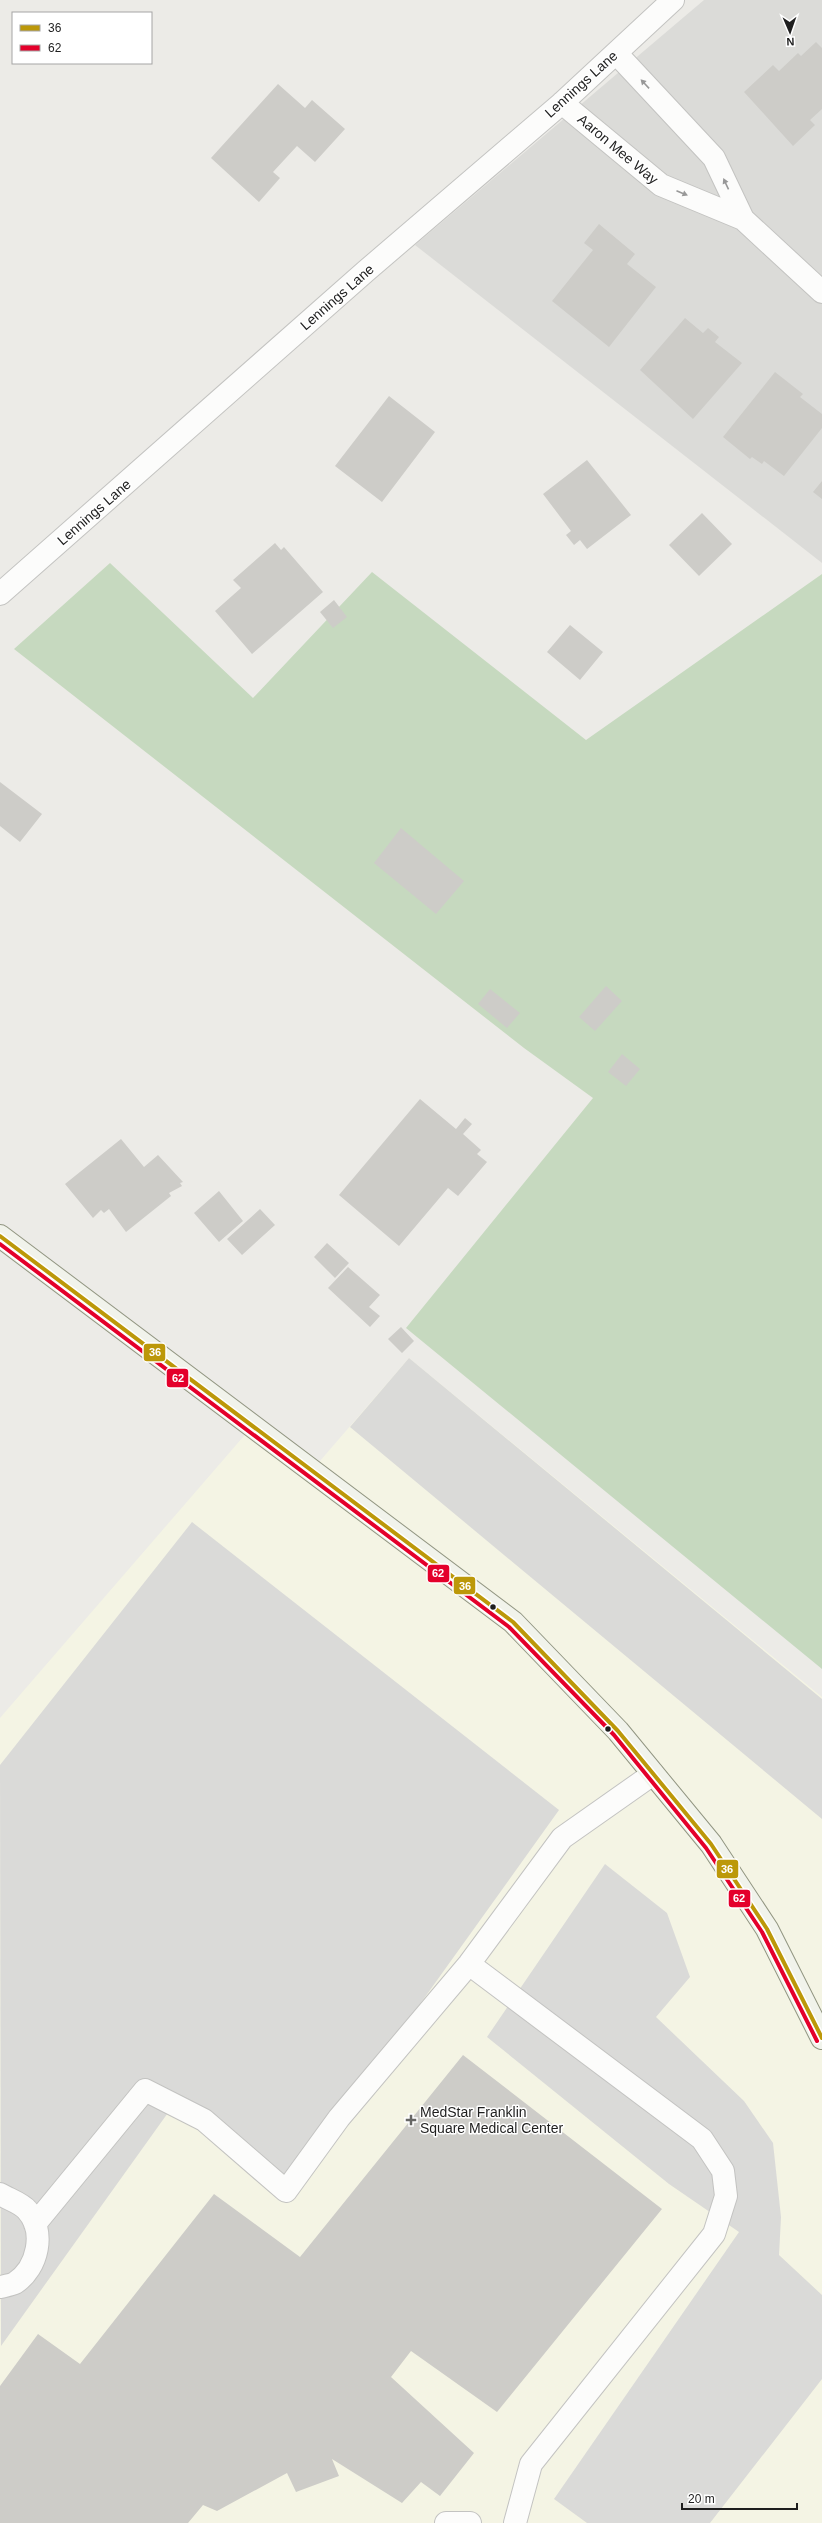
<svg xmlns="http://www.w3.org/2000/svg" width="822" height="2523" viewBox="0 0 822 2523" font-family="Helvetica,sans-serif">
	<rect width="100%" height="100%" fill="#ecebe7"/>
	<path fill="#dbdbd8" d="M704 0H822V563L415 245Z"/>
	<path fill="#f4f4e4" d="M409 1358 822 1697V2523H0V1718L256 1422 307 1476Z"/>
	<path fill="#dadad8" d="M409 1358 822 1699V1819L350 1427Z
		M192 1522 559 1810 286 2191 175 2103 1 2346 0 1765Z
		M605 1864 667 1913 690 1977 656 2017 744 2101 773 2143 781 2217 779 2255 822 2295V2379L710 2523H587L554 2499 739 2232 669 2184 487 2037Z"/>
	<path fill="#c6d9bf" d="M110 563 253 698 372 572 586 740 822 574V1669L406 1328 593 1098 524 1048 14 649Z"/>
	<path fill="#cdccc8" d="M816 42 822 48V109L810 120 815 125 793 146 744 92 773 65 779 71 798 53 801 56Z
		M278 84 305 108 312 100 345 129 315 162 297 146 273 172 280 178 259 202 211 158Z
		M599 224 635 254 627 264 656 287 609 347 552 301 593 250 584 243Z
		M685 318 703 333 708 328 719 337 715 342 742 363 693 419 640 370Z
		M775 372 803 394 800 397 822 414V428L784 476 764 461 762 464 752 457 750 459 723 437Z
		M389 396 435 432 382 502 335 466Z
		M587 460 631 515 587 549 580 540 574 545 566 535 571 531 543 494Z
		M822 481V499L813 492Z
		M702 513 732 544 699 576 669 545Z
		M275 543 281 550 284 547 323 592 252 654 215 611 241 588 233 580Z
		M334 600 347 617 333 628 320 612Z
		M570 625 603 652 580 680 547 652Z
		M0 782 42 814 20 842 0 826Z
		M401 828 464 881 436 914 374 863Z
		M606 986 622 1001 595 1031 579 1017Z
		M490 989 520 1013 507 1028 478 1004Z
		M622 1054 640 1069 626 1086 608 1072Z
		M420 1099 456 1129 465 1118 472 1124 463 1134 481 1150 477 1154 487 1162 458 1196 448 1188 399 1246 339 1195Z
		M121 1139 144 1167 158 1155 183 1182 180 1183 182 1186 169 1193 171 1196 126 1232 109 1209 104 1213 101 1210 93 1218 65 1184Z
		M219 1191 243 1221 219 1242 194 1213Z
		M260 1209 275 1225 242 1255 227 1239Z
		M327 1243 349 1263 335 1278 314 1257Z
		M348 1267 380 1295 369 1307 380 1316 370 1327 328 1288Z
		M401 1327 414 1341 402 1353 388 1339Z
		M463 2055 662 2209 497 2412 411 2351 391 2377 474 2453 440 2496 421 2482 402 2503 332 2459 339 2476 296 2492 287 2473 217 2511 203 2505 188 2523H0V2386L38 2334 80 2364 214 2194 300 2257Z"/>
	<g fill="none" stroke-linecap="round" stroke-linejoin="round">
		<g stroke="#c3c3c1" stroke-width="24">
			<path id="lane" d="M469 1964 702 2139 723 2171 726 2196 714 2234 531 2464 515 2523
				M0 2194C8 2199 21 2203 27 2210 46 2231 38 2268 15 2283 11 2285 4 2286 0 2287
				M35 2224 145 2090 204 2120 286 2191 339 2118 469 1964 562 1838 653 1774
				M446 2523H470"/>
		</g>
		<g stroke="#c3c3c1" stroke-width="24">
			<path id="street" d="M616 53 714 158 743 219
				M562 103 661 185 743 219 822 292
				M0 594 366 271 562 103 673 0"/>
		</g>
		<g stroke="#919581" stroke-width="24">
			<path id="secondary" d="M0 1236 513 1622 618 1731 711 1844 767 1929 822 2038"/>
		</g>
		<use href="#lane" stroke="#fcfcfb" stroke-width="22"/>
		<use href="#street" stroke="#fcfcfb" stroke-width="22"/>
		<use href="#secondary" stroke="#f1f3eb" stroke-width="22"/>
		<g stroke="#fff" stroke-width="7">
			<path id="bus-1" d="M0 1236 513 1622 618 1731 711 1844 767 1929 822 2038"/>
		</g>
		<g stroke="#fff" stroke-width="7">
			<path id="bus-2" d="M0 1244 509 1627 614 1735 706 1848 762 1932 817 2041"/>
		</g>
		<use href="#bus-1" stroke="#bc9809" stroke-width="4"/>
		<use href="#bus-2" stroke="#e4002b" stroke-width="4"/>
	</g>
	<defs><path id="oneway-solid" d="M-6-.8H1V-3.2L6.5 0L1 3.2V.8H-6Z"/></defs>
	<g fill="#989898">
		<use href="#oneway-solid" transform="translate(645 84) rotate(-133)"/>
		<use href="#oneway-solid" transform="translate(726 184) rotate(-115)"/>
		<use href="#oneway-solid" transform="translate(682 193) rotate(23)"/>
	</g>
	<g fill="#1e1e1e" stroke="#fff" stroke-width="1.5">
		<circle cx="493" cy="1607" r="3.5"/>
		<circle cx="608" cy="1729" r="3.5"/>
	</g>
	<path fill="#666664" stroke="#fff" stroke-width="1.5" d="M409 2114h4v4h4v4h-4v4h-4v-4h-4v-4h4z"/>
	<g text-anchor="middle" stroke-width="3" stroke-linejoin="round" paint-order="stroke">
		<g font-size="14" fill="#1e1e1e" stroke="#fff">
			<text transform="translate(581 84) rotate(-42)" y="5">Lennings Lane</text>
			<text transform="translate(618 149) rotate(40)" y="5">Aaron Mee Way</text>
			<text transform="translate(337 297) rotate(-41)" y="5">Lennings Lane</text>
			<text transform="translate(94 512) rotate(-41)" y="5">Lennings Lane</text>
		</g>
		<g font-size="14" fill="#1e1e1e" stroke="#fff" text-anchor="start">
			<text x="420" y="2117">MedStar Franklin<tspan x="420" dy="16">Square Medical Center</tspan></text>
		</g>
	</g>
	<g stroke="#fff" stroke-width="1.5">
		<rect x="143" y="1343" width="23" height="19" rx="4" fill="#bc9809"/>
		<rect x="166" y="1368" width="23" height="20" rx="4" fill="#e4002b"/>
		<rect x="427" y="1564" width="23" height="19" rx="4" fill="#e4002b"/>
		<rect x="453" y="1576" width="23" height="19" rx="4" fill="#bc9809"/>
		<rect x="716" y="1859" width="23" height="20" rx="4" fill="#bc9809"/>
		<rect x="728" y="1889" width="23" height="19" rx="4" fill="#e4002b"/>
	</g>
	<g font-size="11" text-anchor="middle" font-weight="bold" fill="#fff">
		<text x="155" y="1356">36</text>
		<text x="178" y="1382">62</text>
		<text x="438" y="1577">62</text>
		<text x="465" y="1590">36</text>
		<text x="727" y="1873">36</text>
		<text x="739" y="1902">62</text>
	</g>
	<rect x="12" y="12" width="140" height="52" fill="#ffffff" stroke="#a5a5a5"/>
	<rect x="20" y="25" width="20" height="6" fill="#bc9809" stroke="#a5a5a5"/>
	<text x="48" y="32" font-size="12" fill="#1e1e1e">36</text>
	<rect x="20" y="45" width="20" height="6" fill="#e4002b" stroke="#a5a5a5"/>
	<text x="48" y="52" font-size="12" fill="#1e1e1e">62</text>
	<g transform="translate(790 32) rotate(178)" stroke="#ffffff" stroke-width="3" paint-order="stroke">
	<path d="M0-3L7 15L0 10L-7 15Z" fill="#1e1e1e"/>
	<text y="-6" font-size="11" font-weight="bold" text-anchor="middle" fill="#1e1e1e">N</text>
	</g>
	<path d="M682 2503v6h115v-6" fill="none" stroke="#1e1e1e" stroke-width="2"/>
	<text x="688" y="2503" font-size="12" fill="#1e1e1e" stroke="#ffffff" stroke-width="3" paint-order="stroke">20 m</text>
</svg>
